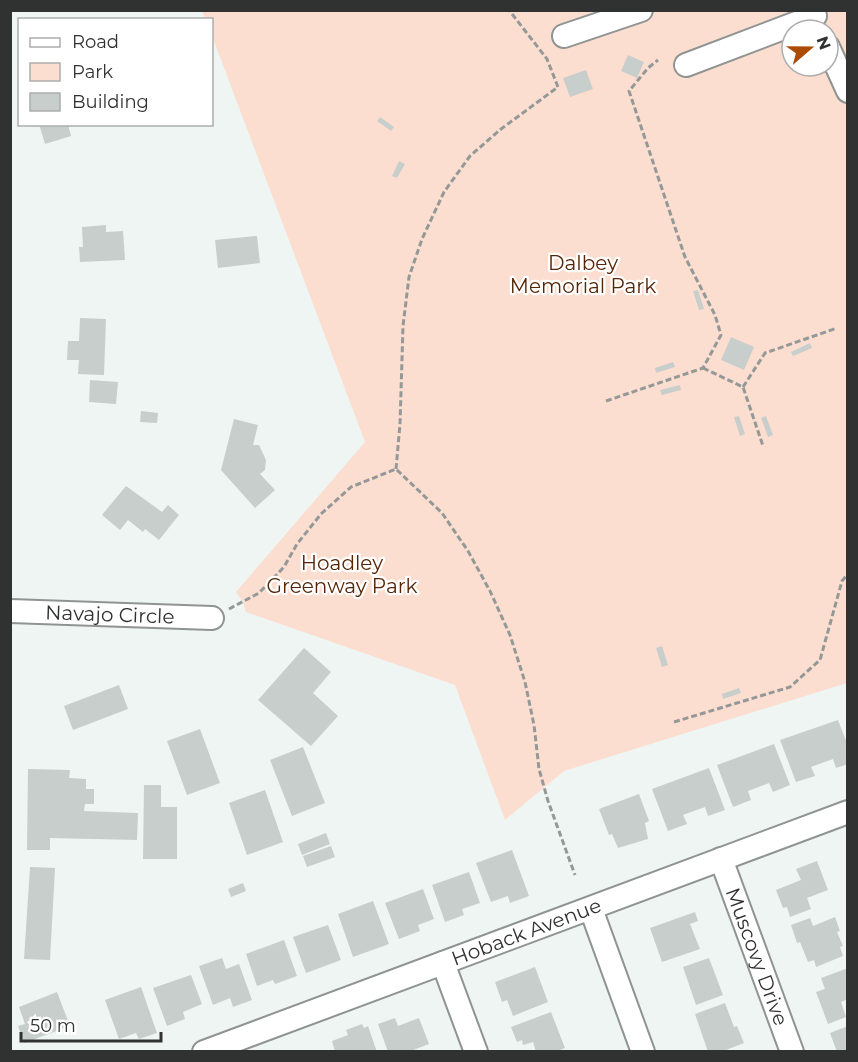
<svg xmlns="http://www.w3.org/2000/svg" width="858" height="1062" viewBox="0 0 858 1062" font-family="Montserrat,sans-serif">
	<rect width="100%" height="100%" fill="#eff5f3"/>
	<path fill="#fcded0" fill-rule="evenodd" d="M202 11H847V683L564 771 505 820 455 685 246 612 243 602 236 592 365 442 212 36V20L205 19ZM792 30H828V66H792Z"/>
	<path fill="#c8cecc" d="M628 55 644 62 637 78 621 71Z
		M586 70 593 89 570 97 563 78Z
		M380 117 394 127 391 131 377 121Z
		M39 124H68L71 136 45 144Z
		M399 161 405 164 397 178 392 176Z
		M106 225V232L123 231 125 260 80 262 79 247H83L82 227Z
		M257 236 260 263 218 268 215 240Z
		M698 290 704 309 699 310 693 291Z
		M80 318 106 319 104 375 78 374 79 360H67L68 341H79Z
		M731 337 754 347 744 370 721 360Z
		M810 343 812 348 793 356 791 352Z
		M673 362 675 367 656 373 655 368Z
		M90 380 118 382 116 404 89 402Z
		M680 385 681 390 662 395 660 390Z
		M141 411 158 413 157 423 140 422Z
		M739 416 745 434 740 436 734 417Z
		M766 416 773 435 768 437 761 418Z
		M234 419 258 425 253 445H259L266 460 265 470 260 474 275 490 255 508 221 470Z
		M126 486 162 512 168 505 179 515 159 540 145 529 143 532 128 520 120 530 102 515Z
		M662 646 668 665 662 667 656 648Z
		M304 648 331 672 313 693 338 716 311 746 258 700Z
		M119 685 128 709 73 730 64 706Z
		M739 688 741 693 723 699 722 694Z
		M838 720 848 746V764L836 768 833 759 811 767 815 776 796 782 780 740Z
		M200 729 220 783 187 795 167 741Z
		M774 744 790 785 773 792 769 783 748 791 751 800 733 807 717 765Z
		M303 747 325 803 292 816 270 760Z
		M709 768 725 810 708 816 705 807 683 815 687 824 668 831 652 789Z
		M28 769 70 770 69 778 86 779V789H94V804H85L84 811 138 813 137 840 50 838V850H27Z
		M144 785H161V807H177V859H143Z
		M265 790 283 842 247 855 229 803Z
		M639 794 649 821 645 823 648 839 618 848 612 834 609 835 599 809Z
		M326 833 330 844 302 855 298 844Z
		M331 846 335 857 307 867 303 856Z
		M512 850 529 896 510 903 508 896 491 902 476 863Z
		M817 861 828 890 807 898 811 909 790 917 787 907 783 908 776 890 801 880 796 869Z
		M30 867 55 868 50 960 24 959Z
		M469 872 480 903 462 909 464 915 445 922 432 885Z
		M243 883 246 891 231 897 228 889Z
		M423 889 434 919 418 925 420 931 399 939 385 903Z
		M373 901 389 944 353 957 338 914Z
		M695 912 698 921 690 924 700 949 662 962 650 928Z
		M835 917 840 931 837 932 843 946 840 947 843 956 816 967 814 960 808 962 800 942 797 943 791 925 810 918 813 926Z
		M328 925 341 960 306 973 293 937Z
		M284 940 297 976 275 984 273 980 257 986 246 954Z
		M222 958 226 969 239 964 252 1000 233 1007 230 998 213 1005 199 966Z
		M709 958 723 995 696 1005 683 967Z
		M535 967 548 1002 513 1016 507 1000 502 1002 495 982Z
		M848 968V999L841 1002 846 1017 828 1024 816 992 825 989 821 978Z
		M191 975 202 1004 183 1012 185 1019 167 1026 153 988Z
		M141 987 157 1033 139 1039 136 1033 119 1039 105 1000Z
		M57 992 70 1026 24 1043 18 1026 25 1024 19 1007Z
		M725 1003 734 1027 737 1026 744 1043 721 1052H708L695 1014Z
		M551 1012 565 1048 555 1052H536L533 1042 523 1045 522 1040 517 1042 511 1027Z
		M395 1018 398 1026 419 1018 429 1044 408 1052H388L378 1024Z
		M362 1024 364 1028 368 1026 377 1052H335L332 1041 348 1035 346 1030Z
		M848 1026V1052H837L830 1033Z"/>
	<g fill="none" stroke-linecap="round" stroke-linejoin="round">
		<g stroke="#8f9492" stroke-width="26">
			<g id="minor">
				<path d="M564 36 641 10"/>
				<path d="M828 47 848 91"/>
				<path d="M686 65 815 16"/>
				<path id="s1" d="M10 611 212 618"/>
				<path id="s2" d="M721 859 792 1052"/>
				<path d="M591 909 643 1052"/>
				<path d="M443 963 476 1052"/>
				<path id="s3" d="M204 1052 848 812"/>
			</g>
		</g>
		<path stroke="#949897" stroke-width="3" stroke-dasharray="6 3" stroke-linecap="butt" d="M703 368 743 387 763 446
			M743 387 765 353 837 328
			M606 401 703 368 721 335 715 315 685 257 629 91 648 68 658 60
			M396 469 400 424 403 326 409 277 422 239 444 192 470 156 501 129 558 87 547 59 509 10
			M229 609 259 593 284 567 297 544 321 514 351 487 396 469 442 513 468 551 490 591 510 635 525 682 534 725 539 769 548 801 575 875
			M674 722 790 687 820 660 842 581 848 574"/>
		<use href="#minor" stroke="#fff" stroke-width="22"/>
	</g>
	<g text-anchor="middle" stroke-width="4.5" stroke-linejoin="round" paint-order="stroke">
		<g font-size="20" fill="#562506" stroke="#fff">
			<text x="583" y="270">Dalbey<tspan x="583" dy="23">Memorial Park</tspan></text>
			<text x="342" y="570">Hoadley<tspan x="342" dy="23">Greenway Park</tspan></text>
		</g>
		<g font-size="20" fill="#303231" stroke="#fff">
			<text dy="7" stroke="none"><textPath href="#s1" startOffset="100">Navajo Circle</textPath></text>
			<text dy="7" stroke="none"><textPath href="#s3" startOffset="344">Hoback Avenue</textPath></text>
			<text dy="7" stroke="none"><textPath href="#s2" startOffset="104">Muscovy Drive</textPath></text>
		</g>
	</g>
	<rect width="858" height="1062" fill="none" stroke="#303231" stroke-width="24"/>
	<rect x="18" y="18" width="195" height="108" fill="#ffffff" stroke="#acadad" stroke-width="1.5"/>
	<rect x="30" y="38" width="30" height="9" fill="#ffffff" stroke="#acadad" stroke-width="1.5"/>
	<text x="72" y="48" font-size="18" fill="#303231">Road</text>
	<rect x="30" y="63" width="30" height="18" fill="#fcded0" stroke="#acadad" stroke-width="1.5"/>
	<text x="72" y="78" font-size="18" fill="#303231">Park</text>
	<rect x="30" y="93" width="30" height="18" fill="#c8cecc" stroke="#acadad" stroke-width="1.5"/>
	<text x="72" y="108" font-size="18" fill="#303231">Building</text>
	<g transform="translate(810 48) rotate(70)"><circle r="28" fill="#ffffff" stroke="#acadad" stroke-width="1.5"/>
	<path d="M0-4.5L10 22L0 15L-10 22Z" fill="#ac4b04"/>
	<text y="-9" font-size="16" font-weight="bold" text-anchor="middle" fill="#303231">N</text>
	</g>
	<path d="M21 1032v9h140v-9" fill="none" stroke="#303231" stroke-width="3"/>
	<text x="30" y="1032" font-size="18" fill="#303231" stroke="#ffffff" stroke-width="4.5" paint-order="stroke">50 m</text>
</svg>
